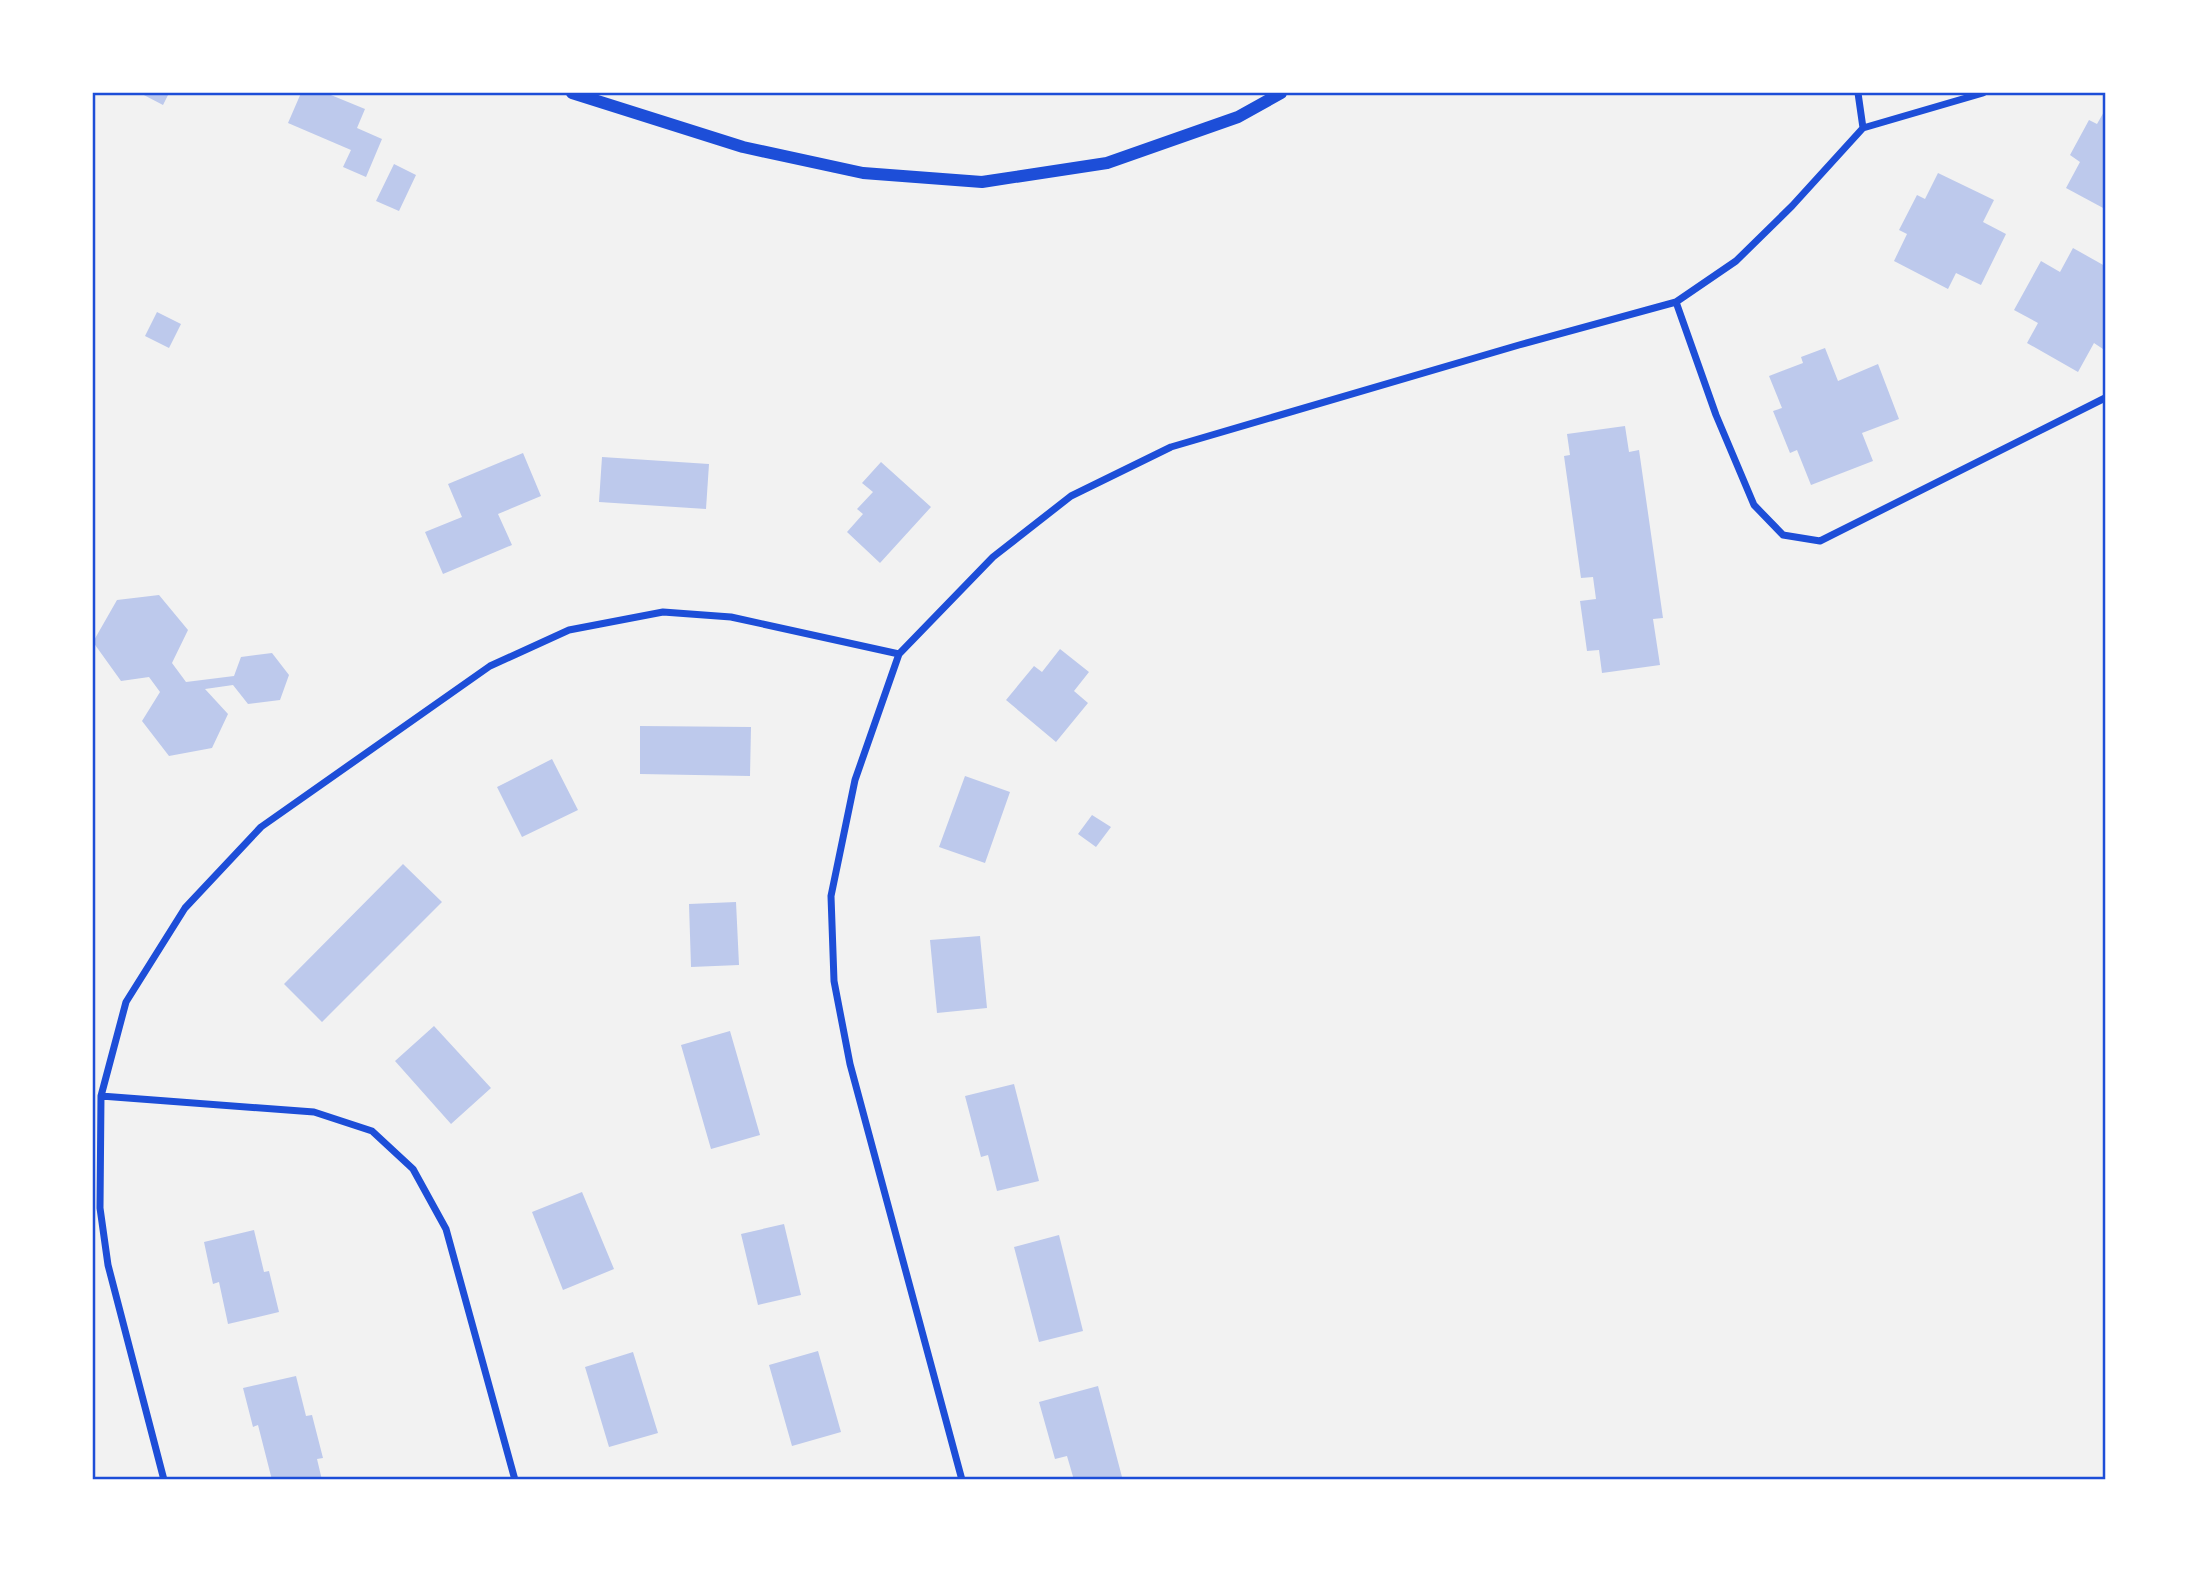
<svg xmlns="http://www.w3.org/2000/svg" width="2198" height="1573" viewBox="0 0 2198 1573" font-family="Overpass,sans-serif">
	<rect width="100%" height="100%" fill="#f2f2f2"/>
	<path fill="#bdc9ec" d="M140 93H169L163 105Z
		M301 93H326L365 109 357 128 382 139 366 177 343 167 351 150 288 123Z
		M2105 110V209L2066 188 2080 162 2070 155 2089 120 2097 124Z
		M394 164 416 175 399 211 376 201Z
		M1938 173 1994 200 1983 222 2006 234 1981 285 1956 273 1948 289 1894 261 1907 234 1899 230 1917 195 1925 199Z
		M2073 248 2105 266V344L2103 349 2094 343 2078 372 2027 343 2038 323 2014 310 2041 261 2060 272Z
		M157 312 181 324 169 348 145 336Z
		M1825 348 1838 381 1878 364 1899 419 1862 433 1873 461 1811 485 1797 450 1790 453 1773 411 1782 408 1769 376 1803 363 1801 357Z
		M1625 426 1629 452 1639 450 1663 618 1653 619 1660 665 1602 673 1599 650 1587 651 1580 601 1596 599 1593 577 1581 578 1564 456 1570 455 1567 434Z
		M523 453 541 496 498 514 512 545 443 574 425 532 462 517 448 484Z
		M602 457 709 464 706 509 599 502Z
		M881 462 931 507 880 563 847 532 863 514 857 509 873 492 862 483Z
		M159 595 188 630 172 663 186 682 234 676 241 657 272 653 289 675 280 700 248 704 233 685 205 689 228 714 212 748 169 756 142 721 160 692 149 677 121 681 93 642 117 600Z
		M1060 649 1089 672 1074 691 1088 703 1056 742 1006 700 1034 666 1042 672Z
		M640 726 751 727 750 776 640 774Z
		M552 759 578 810 522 837 497 787Z
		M965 776 1010 792 985 863 939 847Z
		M1092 815 1111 827 1096 847 1078 834Z
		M403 864 442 902 322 1022 284 984Z
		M736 902 739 965 691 967 689 904Z
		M980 936 987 1008 937 1013 930 940Z
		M434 1026 491 1088 451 1124 395 1061Z
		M730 1031 760 1135 711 1149 681 1045Z
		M1014 1084 1039 1181 997 1191 988 1155 981 1157 965 1096Z
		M582 1192 614 1269 563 1290 532 1212Z
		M784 1224 801 1295 758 1305 741 1234Z
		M254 1230 264 1272 269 1271 279 1312 228 1324 219 1282 213 1284 204 1242Z
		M1059 1235 1083 1331 1039 1342 1014 1247Z
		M818 1351 841 1432 792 1446 769 1365Z
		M633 1352 658 1433 609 1447 585 1367Z
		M296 1376 306 1416 312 1415 323 1458 317 1459 322 1480H272L258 1425 253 1427 243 1388Z
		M1098 1386 1122 1477 1108 1480H1074L1067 1456 1055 1459 1039 1402Z"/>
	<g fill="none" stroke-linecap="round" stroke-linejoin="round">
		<path stroke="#1d4ed8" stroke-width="7" d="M1863 128 1983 93
			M1676 302 1716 415 1754 505 1783 535 1820 541 2105 398
			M899 654 993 557 1071 496 1171 447 1519 345 1676 302 1736 261 1792 206 1863 128 1858 93
			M101 1096 314 1112 372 1131 413 1169 446 1229 515 1480
			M164 1480 108 1265 100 1208 101 1096 126 1002 185 908 261 827 490 666 569 630 663 612 731 617 899 654 855 780 831 896 834 981 850 1064 962 1480"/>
		<path stroke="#1d4ed8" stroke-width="12" d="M572 93 743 147 863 173 982 182 1107 163 1238 117 1281 93"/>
	</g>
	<rect width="2198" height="1573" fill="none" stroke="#ffffff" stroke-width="189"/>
	<rect x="94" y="94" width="2010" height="1384" fill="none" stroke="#1d4ed8" stroke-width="2.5"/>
</svg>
